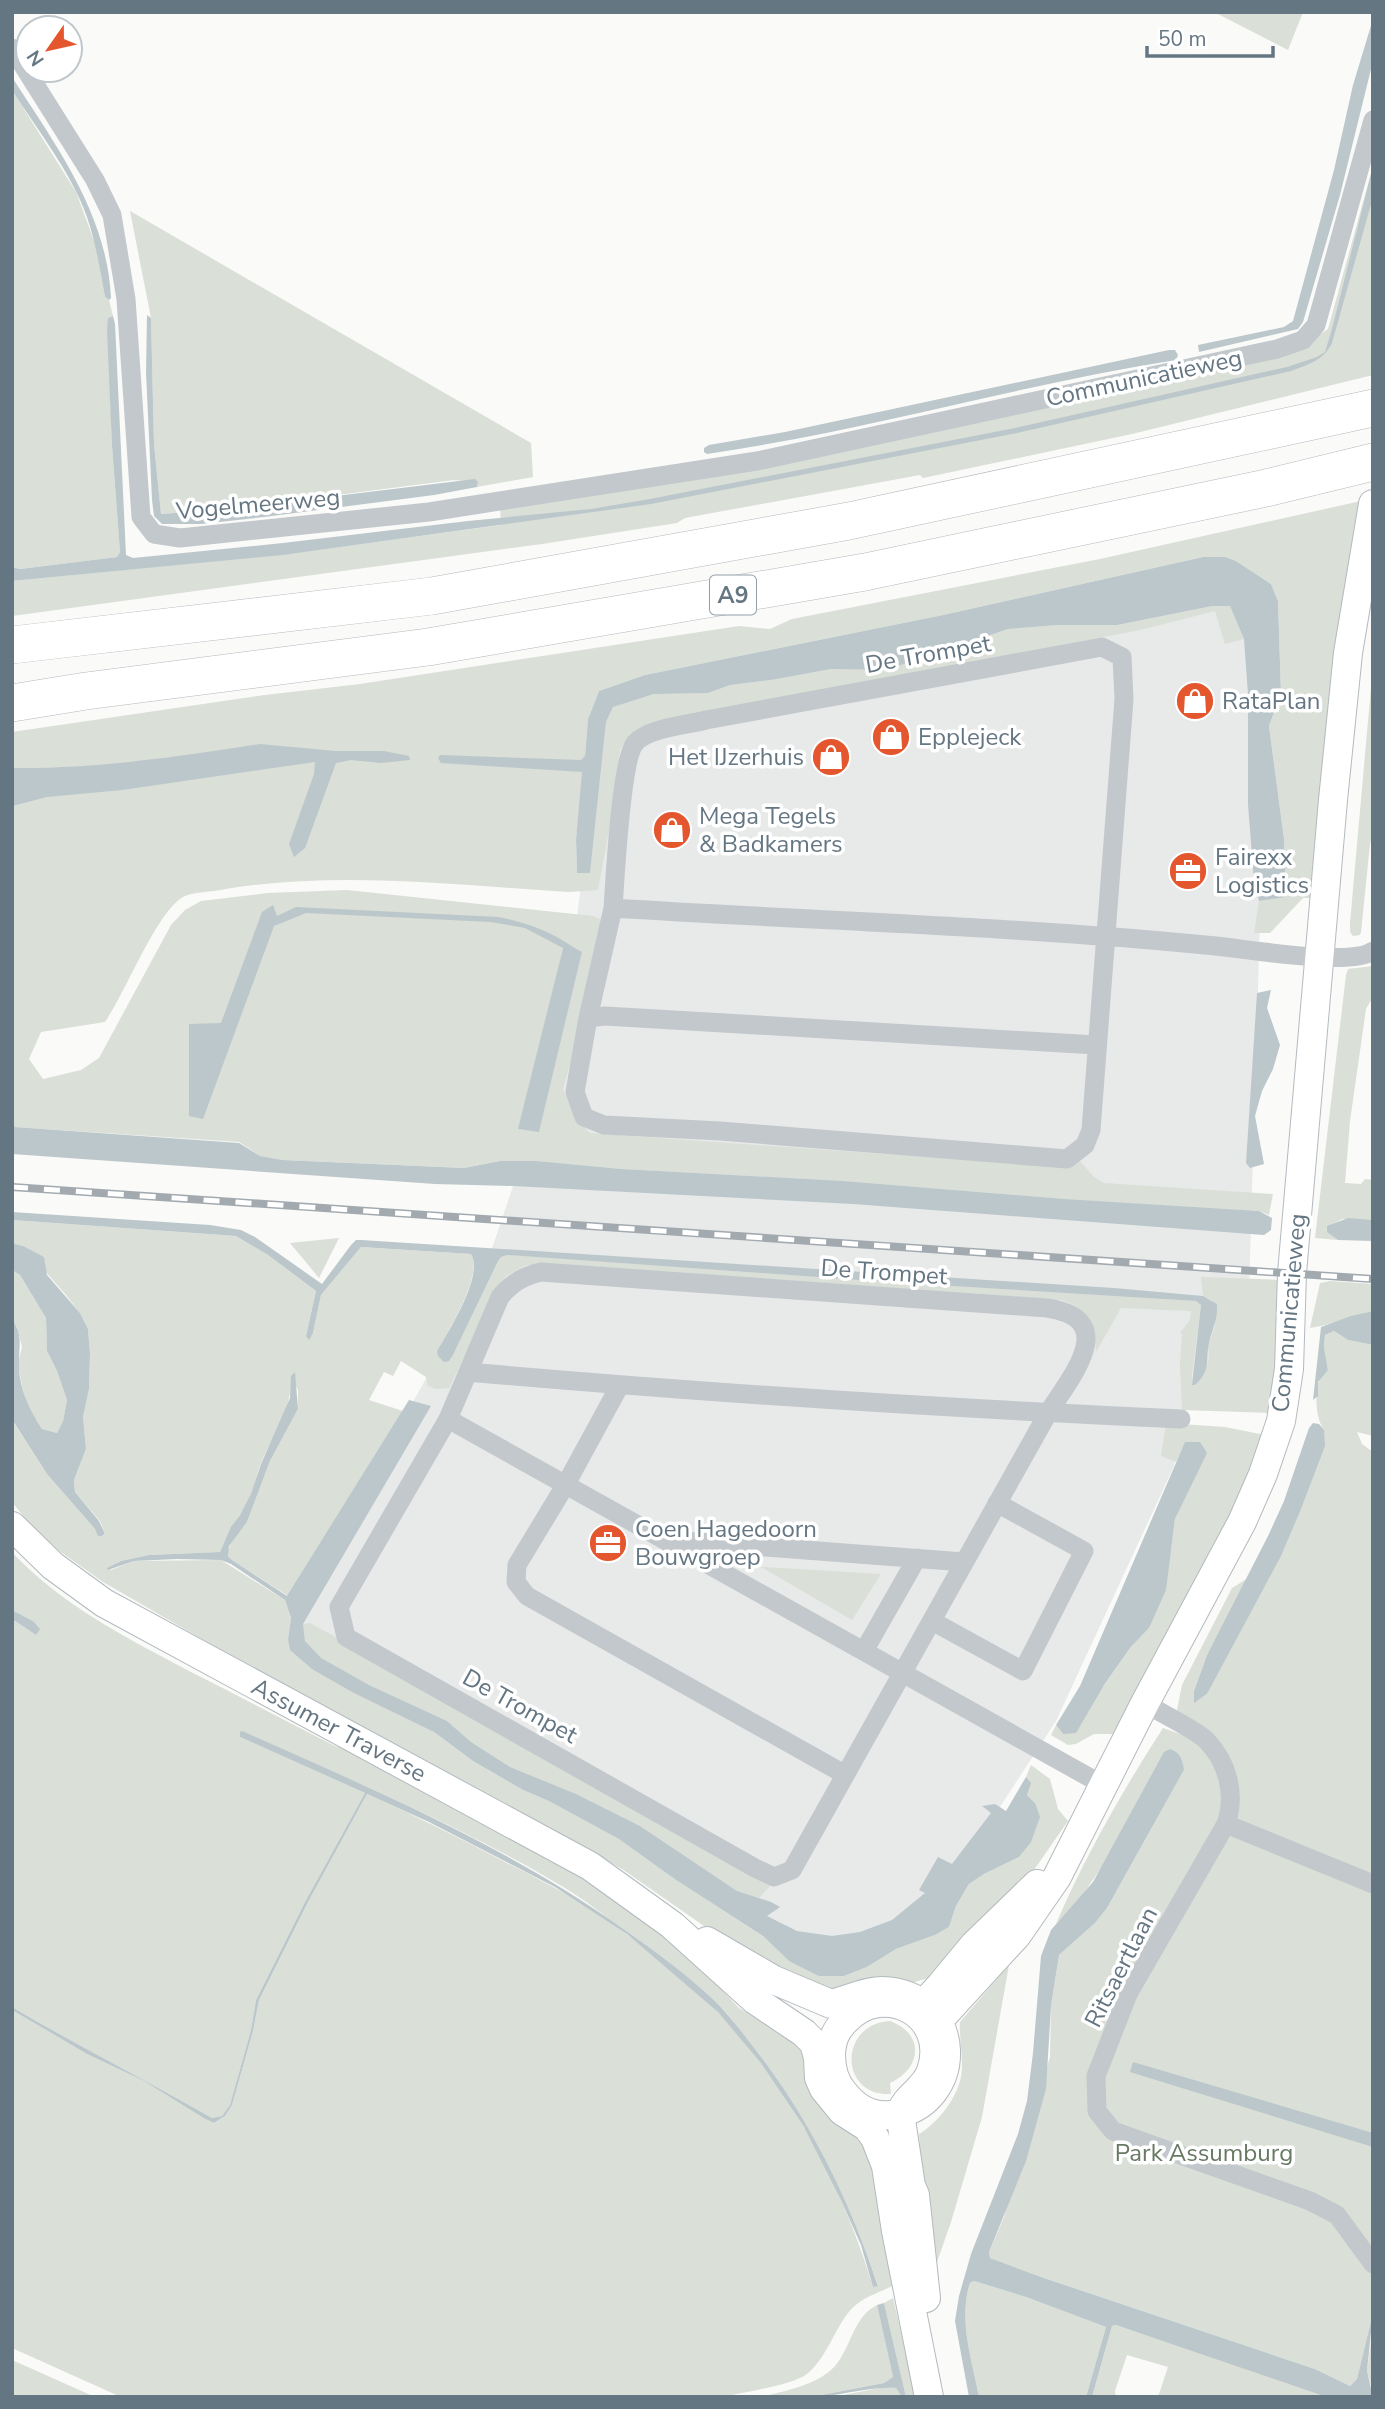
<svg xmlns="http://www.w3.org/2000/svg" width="1385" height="2409" viewBox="0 0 1385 2409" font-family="'Nunito Sans',sans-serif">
	<rect width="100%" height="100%" fill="#fafaf8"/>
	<path fill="#e8e9e9" d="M1215 572 1268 650 1249 1291 1181 1418 1174 1466 1056 1721 932 1911 861 1952 787 1946 303 1653 297 1610 482 1278 513 1186 573 951 587 834 607 696Z"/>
	<path fill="#dadfd7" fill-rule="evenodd" d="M1214 12H1303L1288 50Z
		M12 90 76 192 96 246 105 297 109 300 113 316 108 318 112 446 120 552 117 557 20 569 12 567Z
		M1373 166V375L1132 434 923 478 920 475 685 518 677 523 542 544 12 616V581L303 552 501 525 500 504 1306 344 1328 329Z
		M130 211 531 443 533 477 477 487 478 482 454 480 229 509 161 514 154 444 151 318Z
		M1361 501 1316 898H1303L1270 933H1254L1259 901 1286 896 1284 839 1269 726 1281 694 1278 601 1271 584 1236 561 1224 557H1203L943 615 645 675 599 691 588 719 585 756 582 760H577V771L582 772 583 776 576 840 577 872H590L606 722 613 707 654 694 708 693 730 685 771 680 831 669 886 670 1008 629 1057 625H1117L1212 606H1230L1244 639 1225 644 1215 611 1140 630 641 727 627 738 620 750 612 814 598 890 569 892C455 885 333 870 220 890 209 892 193 892 183 897 156 913 126 992 105 1022L41 1032 29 1059 43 1079 81 1070 99 1058 171 925 185 910 201 901 268 893 347 890 593 916 600 919 601 925 572 1057 563 1089 575 1117 590 1133 1039 1165 1080 1161 1095 1178 1104 1183 1273 1194 1269 1215 1259 1211 1065 1199 843 1181 621 1169 536 1161H500L464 1168 283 1160 260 1156 239 1142 14 1127 12 1123V732L265 695 360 684 739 626 770 629 792 619 1100 559ZM564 944 582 952 539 1131 519 1129Z
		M1373 665V833L1370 844 1361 932 1360 935 1353 936 1350 932V923Z
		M1373 966V997L1366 1009 1350 1121 1345 1183 1361 1184 1365 1179 1373 1180V1220L1342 1219 1327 1227 1328 1232 1338 1240 1315 1238 1346 975 1348 969Z
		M12 1220 236 1236 268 1255 316 1291 306 1336 313 1333 321 1295 361 1247 471 1254C483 1277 449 1329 437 1351L453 1355 498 1261 501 1257 507 1255 887 1282 1196 1301 1201 1305 1192 1375V1385H1195L1203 1376 1209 1359 1208 1346 1215 1326 1212 1300 1203 1296 1201 1277 1283 1280 1271 1413 1182 1410 1180 1365 1182 1334 1180 1333 1190 1320 1191 1311 1121 1308 1096 1352C1095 1327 1088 1307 1061 1300L959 1292 526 1265 506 1276 500 1284 449 1388 436 1389 428 1386 426 1377 401 1361 393 1376 384 1372 369 1400 403 1411 288 1596 232 1560 228 1556V1550L232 1541 247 1522 270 1461 298 1409V1390L291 1376C293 1407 273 1435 261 1463 256 1475 255 1488 249 1499 239 1517 228 1533 220 1552L149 1555 121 1561 108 1568 111 1570 134 1561 221 1560 285 1600 291 1618 288 1639 411 1719 434 1732 473 1761 523 1790 549 1801 619 1839 676 1880 763 1936 789 1961 844 1976 867 1967 896 1949 935 1935 949 1927 956 1906 969 1884 984 1874 1019 1857 1035 1803 1027 1795 1030 1783 1026 1777 1031 1765 1050 1779 1058 1809 1068 1821 1027 1880 929 1978 911 1983 885 1978 840 1992 780 1971 704 1926 622 1869 558 1833 287 1688 103 1582 58 1550 32 1527 12 1502V1420L47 1474 95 1529 98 1535 103 1536 105 1534 100 1521 75 1492 74 1480 86 1449 83 1417 89 1389 90 1353 88 1329 80 1313 66 1295 23 1246 12 1243Z
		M339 1238 319 1278 290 1243Z
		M12 1270 20 1275 46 1318 47 1351 57 1371 67 1400 63 1421 57 1433 42 1429 28 1409 22 1386 18 1363 22 1347 17 1327 12 1319Z
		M1330 1281 1373 1284V1311C1351 1316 1332 1325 1310 1328L1320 1283Z
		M1334 1331 1348 1340 1373 1345V1436L1357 1432 1362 1444 1373 1452V2313L1357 2379 1350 2386 1315 2369 1044 2278 990 2258 989 2252 1004 2217 1050 2057 1051 2006 1059 1955 1095 1923 1107 1908 1184 1770 1101 1868 1079 1900 1056 1924C1085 1856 1123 1790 1163 1728L1183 1735 1177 1710 1182 1685 1232 1588 1248 1578 1207 1655 1194 1691 1197 1701 1207 1694 1212 1685 1281 1555 1299 1514 1324 1430C1316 1419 1315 1398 1318 1384 1319 1379 1324 1374 1328 1370L1324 1347 1325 1335Z
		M1166 1423 1225 1427 1265 1435 1250 1479 1123 1720 1113 1734H1094L1076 1744 1068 1745 1051 1735 1056 1725 1063 1734 1104 1685 1130 1648 1149 1628 1171 1550 1175 1519 1185 1497 1186 1442 1176 1462 1161 1456Z
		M12 1552C61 1605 127 1638 189 1671 239 1696 288 1722 337 1747L345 1745 489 1819 614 1897 689 1955 739 2008 784 2036 793 2032 870 2141 896 2284C884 2291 868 2295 857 2304 837 2319 830 2355 807 2374 793 2385 744 2392 724 2397H121L12 2348V2010L87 2054 144 2081 214 2123 225 2116 232 2105 253 2031 259 2000 308 1902 367 1794C414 1815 460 1838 505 1862 547 1883 591 1906 628 1935 659 1958 691 1984 717 2011 791 2086 843 2187 873 2287L878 2285C850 2202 813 2127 760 2056 746 2038 733 2019 717 2003 688 1975 655 1951 622 1928 603 1915 585 1900 565 1888 463 1827 352 1780 243 1732L240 1737 365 1793 305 1902 256 2000 251 2030 235 2087 230 2105 222 2116 212 2118C146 2080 78 2046 12 2007V1619L36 1635 33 1621 12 1610Z
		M761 1567H764L881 1574 852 1620Z
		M310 1623 579 1771 771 1885 759 1898 737 1891 640 1826 576 1794 510 1767 471 1742 447 1721 369 1685 320 1658 305 1641 303 1624Z
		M1009 1965 982 2117 951 2222 930 2282 919 2134C937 2124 957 2098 961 2077 964 2060 959 2039 960 2022Z
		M890 2021C925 2034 922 2068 890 2083L891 2094C839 2097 838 2024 890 2021Z
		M974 2281 1026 2297 1106 2327 1086 2397H979C972 2360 958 2320 970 2283Z
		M893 2298 916 2397H906L884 2303Z
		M877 2305 893 2377 884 2383 811 2397H761C785 2391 818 2385 835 2366 852 2346 853 2317 877 2305Z
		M1116 2325 1327 2395V2397H1158L1168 2367 1127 2355 1115 2391 1116 2397H1092L1112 2326Z
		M1373 2326V2393L1367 2371Z
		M12 2360 95 2397H12Z
		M885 2387 896 2388 902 2397H833Z"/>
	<path fill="#bbc7cb" d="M1373 19V61L1340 195 1303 322 1298 329 1199 352 1198 345 1284 327 1293 321 1334 170 1353 85Z
		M12 77C56 146 107 213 111 298L109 300 105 297C100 270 96 243 87 217 71 172 38 131 12 90Z
		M1373 166V197L1332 343C1323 361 1309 364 1291 371L1017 433 651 504 283 555 12 581V567L20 569 117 557 120 552 112 446 107 330 108 318 113 316 115 324 126 555 133 558 283 543 468 521 591 509 650 499 1015 428 1287 367 1317 357 1325 352 1332 329Z
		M147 315 151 318 154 444 161 514 229 509 475 479 478 482 477 487 434 495 264 517 201 524H162L154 516 152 500 146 373Z
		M1169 350H1175L1178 355 1176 360C1018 385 865 431 707 454L704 452V448L709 445 785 432Z
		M1203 557H1225L1236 561 1271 584 1278 601 1281 694 1269 726 1284 839 1286 897 1259 901 1254 881 1248 804V694L1244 639 1230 606H1212L1117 625H1057L1008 629 886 670 831 669 771 680 730 685 708 693 654 694 613 707 606 722 590 873H577L576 840 582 772 441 763 438 758 440 755 581 760 585 756 588 719 599 691 645 675 943 615Z
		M260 744 335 751H384L409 756 410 760 381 763 351 760 336 763 305 848 294 857 289 844 314 774 315 762 122 790 47 797 12 806V768C98 769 175 757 260 744Z
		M273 905 277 916 296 907 499 917C517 921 535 926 553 935 563 940 572 947 582 952L539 1132 518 1129 563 948 525 928 491 922 306 913 274 926 203 1119 189 1116V1024L221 1023 262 912Z
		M1271 990 1267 1008 1280 1045 1273 1069 1262 1091 1255 1116 1264 1164 1250 1168 1246 1163 1257 993Z
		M12 1123 15 1127 239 1143 260 1156 283 1160 464 1168 500 1161H536L621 1169 843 1181 1065 1199 1259 1211 1272 1218 1271 1230 1264 1235 853 1204 513 1186 435 1184 12 1154Z
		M12 1212 210 1225 241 1230 255 1237 322 1284 351 1245 356 1240H361L1114 1288 1203 1296 1217 1304C1218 1320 1212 1329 1209 1343 1205 1360 1212 1370 1195 1385H1192L1201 1305 1196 1301 887 1282 507 1255 501 1257 498 1261 453 1355 449 1361 444 1362 438 1356 437 1351C449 1330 484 1276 471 1254L361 1247 321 1295 313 1333 309 1340 306 1336 316 1291 268 1255 236 1236 12 1220Z
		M1348 1218 1373 1220V1241L1338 1240 1327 1232V1226Z
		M12 1243 23 1246 44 1257 47 1275 80 1313 88 1329 90 1353 89 1389 83 1417 86 1449 74 1480 75 1492 99 1521 105 1534 102 1536H98L95 1529 47 1474 13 1421 12 1319C23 1335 19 1344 19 1362 18 1386 29 1410 42 1429L57 1433 63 1421 67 1400 57 1371 47 1351 46 1318 20 1275 12 1270Z
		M1373 1311V1345L1348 1340 1334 1331 1325 1335 1324 1347 1328 1370 1318 1382V1396L1313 1400 1321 1327 1351 1316Z
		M295 1372 298 1409 270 1461 247 1522 229 1546 228 1556 232 1560 287 1596 409 1400 431 1406 303 1624 305 1641 321 1658 369 1685 447 1721 471 1742 510 1767 576 1794 640 1826 737 1891 771 1902 780 1907 767 1916 797 1931 832 1936 860 1932 892 1920 925 1893 919 1890 938 1857 952 1864 991 1813 982 1806 995 1804 1006 1811 1026 1777 1031 1783 1027 1795 1035 1803 1040 1817 1031 1842 1019 1857 984 1874 969 1884 956 1906 949 1927 935 1935 896 1949 867 1967 844 1976H819L789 1961 763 1936 676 1880 619 1839 549 1801 523 1790 473 1761 434 1732 354 1693 312 1669 290 1650 288 1639 291 1618 285 1600 231 1564 221 1560 177 1559 134 1561 108 1570 107 1568 121 1561 149 1555 220 1552 231 1527 240 1515 251 1494 261 1464 286 1407 290 1398 291 1376Z
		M1313 1423 1319 1424 1324 1430 1325 1446 1299 1514 1281 1556 1212 1685 1207 1694 1194 1703V1691L1207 1655 1268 1536 1284 1501 1309 1428Z
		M1185 1442H1200L1207 1453 1175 1519 1166 1590 1149 1628 1130 1648 1104 1685 1076 1733 1063 1734 1056 1725 1080 1686Z
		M12 1610 33 1621 40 1629 36 1635 12 1619Z
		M242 1731C373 1789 505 1845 622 1928 655 1951 688 1975 717 2003 734 2021 749 2041 764 2061 815 2130 851 2204 878 2286L873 2287 861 2245 841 2200 803 2125 761 2063 718 2012 627 1934 555 1887 429 1822 367 1794 308 1902 259 2000 253 2031 232 2105 225 2116 214 2123 204 2118 144 2081 87 2054 12 2010V2007C78 2046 146 2080 212 2118L222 2116 230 2105 235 2087 251 2030 256 2000 305 1902 365 1793 240 1737V1732Z
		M1170 1749C1181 1753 1182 1759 1184 1770L1107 1908 1095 1923 1059 1955 1051 2006 1046 2089 1026 2161 989 2252 990 2258 1044 2278 1315 2369 1350 2386 1357 2379 1373 2313 1367 2371 1373 2397H1327L1116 2325 1112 2326 1092 2397H1086L1106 2327 1026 2297 974 2281 970 2283C958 2320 972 2360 979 2397H969L955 2321 959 2296 971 2254 1018 2134 1027 2101 1033 2053 1041 1956 1051 1930 1093 1882 1164 1752Z
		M1133 2062 1373 2133V2147L1130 2072Z
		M884 2303 906 2397H902L896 2388C867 2386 840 2397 811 2397L884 2383 893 2377 877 2305Z"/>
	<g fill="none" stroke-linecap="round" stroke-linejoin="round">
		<g stroke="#b3babf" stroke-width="30">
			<path id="secondary" d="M12 1526 53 1566 104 1603 590 1866 672 1925 755 2000 804 2033 814 2043 818 2058 819 2078 824 2089 842 2111 867 2127 875 2138 886 2166 896 2231 929 2397
				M707 1941 774 1980 831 2004C848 2000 865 1991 882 1991 965 1993 967 2106 890 2115 871 2117 855 2107 844 2093 834 2082 831 2068 831 2054 832 2040 835 2031 845 2021 884 1979 950 2015 931 2071 925 2089 907 2095 900 2113
				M916 2012 940 1986 974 1945 1037 1884
				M939 2020 1017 1935 1057 1877 1145 1703 1242 1522 1263 1474 1281 1421 1289 1369 1292 1273 1333 800 1348 653 1373 504
				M900 2113 911 2186 915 2195 926 2298"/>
		</g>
		<g stroke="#b4b9bd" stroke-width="38">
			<path id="highway" d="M12 645 432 596 849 521 1373 408
				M12 703 86 691 428 647 865 572 1266 488 1373 462"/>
		</g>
		<path stroke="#c3c8cc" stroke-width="19" d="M12 48 95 180 112 215 126 299 141 517 154 534 180 538 429 512 757 461 1277 349 1303 340 1316 325 1373 120
			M588 1018 613 908
			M1096 1045 605 1016 588 1018 575 1092 584 1117 604 1125 720 1131 1067 1159 1085 1145 1091 1130 1124 699 1122 657 1102 647 706 720C687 725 648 728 635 743 621 760 615 880 613 908 814 921 1016 926 1216 946 1246 949 1351 967 1373 951
			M541 1272 1047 1308C1121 1319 1071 1377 1048 1413L792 1870 774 1877 755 1868 346 1637 339 1607 448 1419 500 1297C512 1283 523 1276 541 1272Z
			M468 1372C705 1393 943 1408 1181 1419
			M620 1385 566 1484 517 1565 516 1582 527 1596 844 1774
			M448 1419 1103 1785
			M672 1540 964 1562
			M932 1621 1023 1671 1084 1551 997 1503
			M864 1651 917 1558
			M1145 1703C1160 1713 1197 1730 1207 1741 1228 1763 1236 1795 1226 1824L1128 1994 1096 2076 1097 2111 1113 2131 1310 2201 1337 2215 1373 2264
			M1226 1824 1373 1884"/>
		<use href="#secondary" stroke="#fff" stroke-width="28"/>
		<use href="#highway" stroke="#fff" stroke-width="37"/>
		<g stroke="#a2aab0" stroke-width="8">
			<path id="rail" d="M12 1187 1373 1279"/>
		</g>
		<use href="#rail" stroke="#fff" stroke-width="5" stroke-dasharray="16" stroke-linecap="butt"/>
	</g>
	<defs>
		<g id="shop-disc" transform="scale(2.0125)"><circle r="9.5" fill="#e4572e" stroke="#fff"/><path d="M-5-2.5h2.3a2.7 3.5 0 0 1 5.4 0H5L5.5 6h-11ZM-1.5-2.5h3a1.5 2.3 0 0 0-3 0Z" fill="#fff"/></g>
		<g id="office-disc" transform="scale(2.0125)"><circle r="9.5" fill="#e4572e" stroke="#fff"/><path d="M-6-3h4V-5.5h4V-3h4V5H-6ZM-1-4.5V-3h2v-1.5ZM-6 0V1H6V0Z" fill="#fff"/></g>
	</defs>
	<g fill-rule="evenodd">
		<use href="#shop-disc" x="1195" y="701"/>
		<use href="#shop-disc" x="891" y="737"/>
		<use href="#shop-disc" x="831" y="757"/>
		<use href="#shop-disc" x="672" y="830"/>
		<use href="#office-disc" x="1188" y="871"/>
		<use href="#office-disc" x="608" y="1543"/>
	</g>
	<g text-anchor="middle" stroke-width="7" stroke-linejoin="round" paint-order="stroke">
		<rect fill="#fff" stroke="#939fa8" stroke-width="2" x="710" y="575.5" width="46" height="39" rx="5"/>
		<g font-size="23" font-weight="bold" fill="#657683">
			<text x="733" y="603">A9</text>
		</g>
		<g font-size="24" fill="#657683" stroke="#fff">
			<text transform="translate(1144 378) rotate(-12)" y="8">Communicatieweg</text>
			<text transform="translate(258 504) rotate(-5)" y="8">Vogelmeerweg</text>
			<text transform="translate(928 654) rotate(-10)" y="8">De Trompet</text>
			<text transform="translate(884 1272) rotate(4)" y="8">De Trompet</text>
			<text transform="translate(1289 1313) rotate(-85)" y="8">Communicatieweg</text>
			<text transform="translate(520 1706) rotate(29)" y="8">De Trompet</text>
			<text transform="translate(339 1730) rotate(28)" y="8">Assumer Traverse</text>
			<text transform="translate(1121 1967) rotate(-63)" y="8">Ritsaertlaan</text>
		</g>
		<g font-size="24" fill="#657683" stroke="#fff" text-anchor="start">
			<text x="1222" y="709">RataPlan</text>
			<text x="918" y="745">Epplejeck</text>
			<text x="804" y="765" text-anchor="end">Het IJzerhuis</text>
			<text x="699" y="824">Mega Tegels<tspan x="699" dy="28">&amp; Badkamers</tspan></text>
			<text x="1215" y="865">Fairexx<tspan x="1215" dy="28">Logistics</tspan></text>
			<text x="635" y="1537">Coen Hagedoorn<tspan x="635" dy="28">Bouwgroep</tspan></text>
		</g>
		<g font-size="24" fill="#687a64" stroke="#fff">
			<text x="1204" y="2161">Park Assumburg</text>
		</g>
	</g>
	<rect width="1385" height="2409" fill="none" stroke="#657683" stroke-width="28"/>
	<g transform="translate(49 49) rotate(236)"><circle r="33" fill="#ffffff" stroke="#c1c8cd" stroke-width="2"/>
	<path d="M0-5L12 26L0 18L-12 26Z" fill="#e4572e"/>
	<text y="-10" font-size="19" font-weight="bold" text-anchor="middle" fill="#657683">N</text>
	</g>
	<path d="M1147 46v10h126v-10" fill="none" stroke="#657683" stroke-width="3.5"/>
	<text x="1158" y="46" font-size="21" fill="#657683" stroke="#ffffff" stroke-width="5" paint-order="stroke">50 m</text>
</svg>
